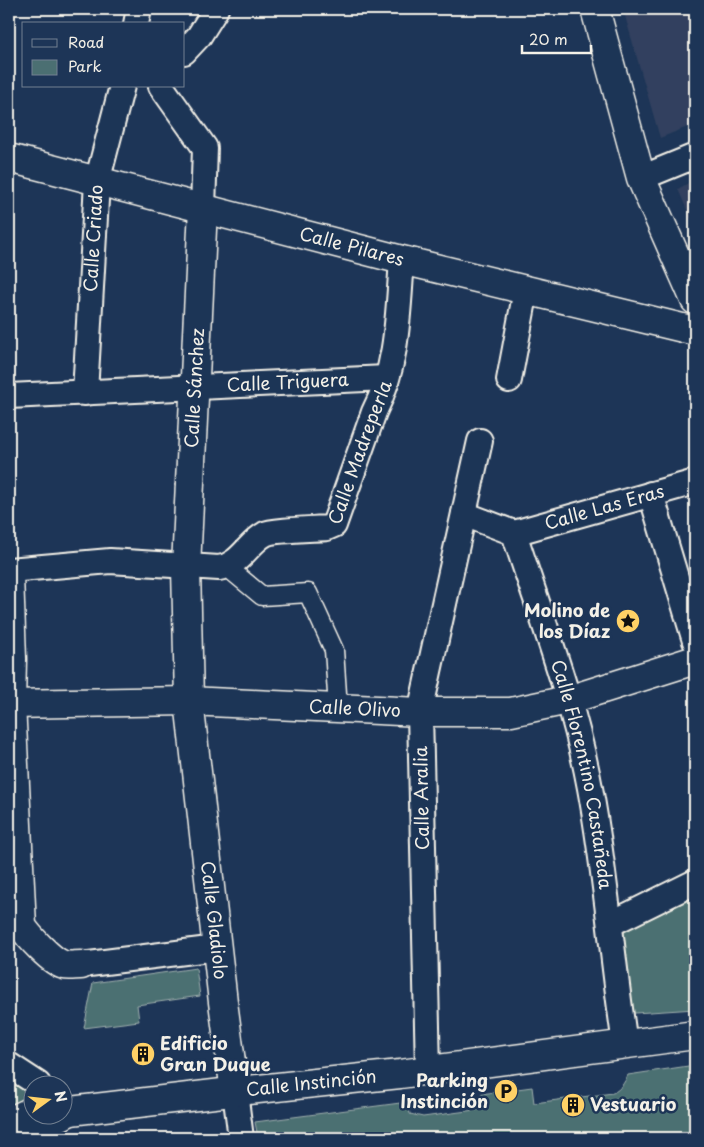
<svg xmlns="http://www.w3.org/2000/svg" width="704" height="1147" viewBox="0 0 704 1147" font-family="'Playpen Sans',sans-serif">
	<rect width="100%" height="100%" fill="#1d3557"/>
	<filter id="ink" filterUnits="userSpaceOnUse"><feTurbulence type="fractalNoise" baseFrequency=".02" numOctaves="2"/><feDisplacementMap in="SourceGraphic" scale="10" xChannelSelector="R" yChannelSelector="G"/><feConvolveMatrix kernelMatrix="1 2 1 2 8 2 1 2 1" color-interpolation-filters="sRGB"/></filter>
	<g filter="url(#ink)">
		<path fill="#31405e" d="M623 9H695V124L660 138Z
			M695 179V229L678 189Z"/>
		<path fill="#4b6f72" stroke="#a0b0ad" d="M695 882V1009L620 1014 610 924Z
			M196 968 200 996 137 1005 139 1021 84 1028 93 983Z
			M695 1065V1138H258L255 1122 408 1102 410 1114 423 1117 482 1109 481 1094 532 1087 534 1103 613 1093C621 1089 624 1083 628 1075Z
			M9 1076 32 1092V1096L9 1107V1093L11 1088 9 1086Z"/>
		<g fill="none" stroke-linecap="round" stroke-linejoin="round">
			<g stroke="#f4f1e8" stroke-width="21">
				<path id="pedestrian" d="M227 567 262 596 308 593 334 650 338 708"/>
			</g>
			<g stroke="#f4f1e8" stroke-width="28">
				<g id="minor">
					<path d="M136 24 139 9"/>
					<path d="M184 52 199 36 216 9"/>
					<path d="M161 86 205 148 203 208"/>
					<path d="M641 178 695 156"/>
					<path d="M509 380 526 290"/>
					<path id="s1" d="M85 393 97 182 122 86"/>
					<path id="s2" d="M9 396 386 378"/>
					<path d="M651 494 695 641"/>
					<path id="s3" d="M464 514 514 533C541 617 574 701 590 788 606 873 612 959 625 1044"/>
					<path id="s4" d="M514 533 695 482"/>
					<path id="s5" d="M9 570 110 561 219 568C240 565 248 543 265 534 272 530 317 529 327 528L334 525 374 412C398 366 398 311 402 260"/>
					<path d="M610 924 695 882"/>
					<path d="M81 965 217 948"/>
					<path d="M9 1065 38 1084"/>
					<path d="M428 1071 420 712 480 441"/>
					<path d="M235 1092 241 1138"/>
				</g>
			</g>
			<g stroke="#f4f1e8" stroke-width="31">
				<g id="tertiary">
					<path id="s6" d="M9 158 402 260 695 331"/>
					<path id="s7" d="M203 208 186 567 189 701 223 1002 235 1092"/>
					<path d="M9 575 12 659 11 704 22 926C28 936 52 962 64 965 69 966 75 965 81 965"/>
					<path id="s8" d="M9 704 189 701 420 712H511L568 700 695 660"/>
					<path id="s9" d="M62 1110 70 1111 248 1090 400 1074 695 1035"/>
					<path d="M9 1122 32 1111"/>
					<path d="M28 1138 48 1123 70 1111"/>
				</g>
			</g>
			<g stroke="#f4f1e8" stroke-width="31">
				<path id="primary" d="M595 9 641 178 695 300"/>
			</g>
			<use href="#pedestrian" stroke="#1d3557" stroke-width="18"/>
			<use href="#minor" stroke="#1d3557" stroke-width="24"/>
			<use href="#tertiary" stroke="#1d3557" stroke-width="28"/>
			<use href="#primary" stroke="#1d3557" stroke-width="28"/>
		</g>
	</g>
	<defs>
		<g id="sight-disc" transform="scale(1.25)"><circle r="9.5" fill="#ffd166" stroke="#1d3557"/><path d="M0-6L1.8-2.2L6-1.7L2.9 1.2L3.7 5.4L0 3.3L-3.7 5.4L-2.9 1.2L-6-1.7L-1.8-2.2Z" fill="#111"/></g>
		<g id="building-disc" transform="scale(1.25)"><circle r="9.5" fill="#ffd166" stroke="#1d3557"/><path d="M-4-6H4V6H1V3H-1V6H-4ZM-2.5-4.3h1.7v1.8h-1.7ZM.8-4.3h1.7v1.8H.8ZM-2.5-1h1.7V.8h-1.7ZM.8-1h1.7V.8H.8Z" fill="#111"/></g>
		<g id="parking-disc" transform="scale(1.25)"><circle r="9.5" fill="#ffd166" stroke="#1d3557"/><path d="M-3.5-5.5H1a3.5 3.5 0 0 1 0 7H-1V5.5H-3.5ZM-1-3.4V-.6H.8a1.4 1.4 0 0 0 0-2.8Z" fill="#111"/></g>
	</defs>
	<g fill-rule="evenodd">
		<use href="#sight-disc" x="628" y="621"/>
		<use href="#building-disc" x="143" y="1054"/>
		<use href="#parking-disc" x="506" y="1091"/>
		<use href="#building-disc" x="573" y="1105"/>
	</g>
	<g text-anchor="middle" stroke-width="5" stroke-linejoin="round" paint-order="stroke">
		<g font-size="18" fill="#f4f1e8" stroke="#1d3557">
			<text dy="6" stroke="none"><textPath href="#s1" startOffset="155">Calle Criado</textPath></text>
			<text dy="6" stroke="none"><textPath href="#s6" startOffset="354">Calle Pilares</textPath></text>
			<text dy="6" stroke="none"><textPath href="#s2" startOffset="279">Calle Triguera</textPath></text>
			<text transform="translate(195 388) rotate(-87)" y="6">Calle Sánchez</text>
			<text dy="6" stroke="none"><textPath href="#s5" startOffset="416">Calle Madreperla</textPath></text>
			<text dy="6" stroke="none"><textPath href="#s4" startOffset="94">Calle Las Eras</textPath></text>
			<text dy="6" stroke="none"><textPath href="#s8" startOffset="346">Calle Olivo</textPath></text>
			<text dy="6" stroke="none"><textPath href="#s3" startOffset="305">Calle Florentino Castañeda</textPath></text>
			<text transform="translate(422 798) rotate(-91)" y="6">Calle Aralia</text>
			<text dy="6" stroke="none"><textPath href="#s7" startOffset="714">Calle Gladiolo</textPath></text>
			<text dy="6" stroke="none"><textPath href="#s9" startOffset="251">Calle Instinción</textPath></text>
		</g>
		<g font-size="18" font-weight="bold" fill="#f4f1e8" stroke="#1d3557" text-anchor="end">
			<text x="610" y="617">Molino de<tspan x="610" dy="21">los Díaz</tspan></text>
			<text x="160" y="1050" text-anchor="start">Edificio<tspan x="160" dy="21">Gran Duque</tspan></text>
			<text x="488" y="1087">Parking<tspan x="488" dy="21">Instinción</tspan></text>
			<text x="590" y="1111" text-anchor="start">Vestuario</text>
		</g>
	</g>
	<rect width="704" height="1147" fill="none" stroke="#1d3557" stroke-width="30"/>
	<rect x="15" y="15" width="674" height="1117" fill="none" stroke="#f4f1e8" stroke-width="2" filter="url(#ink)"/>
	<rect x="22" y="22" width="162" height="65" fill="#1d3557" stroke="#738091"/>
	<rect x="32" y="39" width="25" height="8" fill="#1d3557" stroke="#738091"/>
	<text x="68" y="48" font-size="15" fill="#f4f1e8">Road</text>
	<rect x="32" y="60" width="25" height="15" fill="#4b6f72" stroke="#738091"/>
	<text x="68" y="72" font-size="15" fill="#f4f1e8">Park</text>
	<g transform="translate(48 1100) rotate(75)"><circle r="24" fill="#1d3557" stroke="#738091"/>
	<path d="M0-4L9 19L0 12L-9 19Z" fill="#ffd166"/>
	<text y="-8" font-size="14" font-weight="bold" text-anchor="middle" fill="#f4f1e8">N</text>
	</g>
	<path d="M522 45v8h69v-8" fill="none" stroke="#f4f1e8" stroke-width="2.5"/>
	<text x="529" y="45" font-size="15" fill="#f4f1e8" stroke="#1d3557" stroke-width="4" paint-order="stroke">20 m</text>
</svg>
